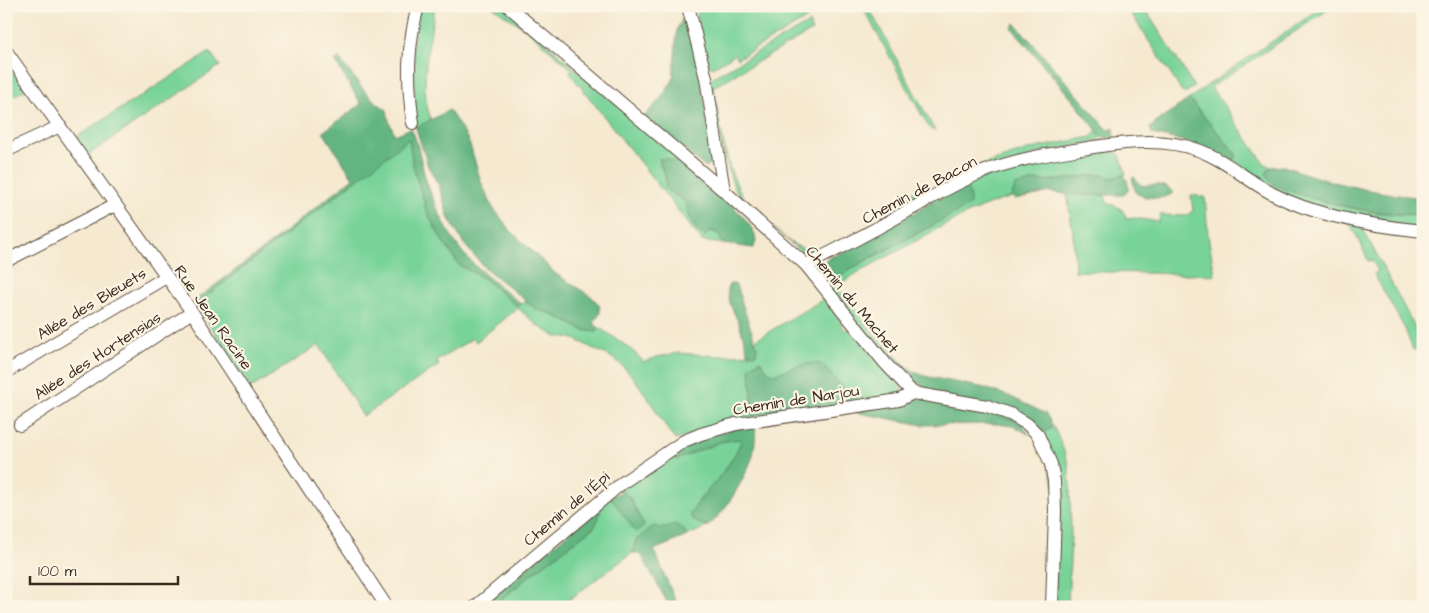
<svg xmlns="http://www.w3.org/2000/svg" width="1429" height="613" viewBox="0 0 1429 613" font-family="'Architects Daughter',sans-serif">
	<rect width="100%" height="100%" fill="#fcf5e5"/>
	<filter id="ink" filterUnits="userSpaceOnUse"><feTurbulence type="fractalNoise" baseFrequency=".02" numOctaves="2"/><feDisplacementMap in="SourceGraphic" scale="10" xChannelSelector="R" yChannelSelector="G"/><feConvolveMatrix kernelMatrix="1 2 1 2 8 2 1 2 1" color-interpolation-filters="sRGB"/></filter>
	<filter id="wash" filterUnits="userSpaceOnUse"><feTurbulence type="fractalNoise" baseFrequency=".0096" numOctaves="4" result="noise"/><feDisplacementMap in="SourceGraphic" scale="20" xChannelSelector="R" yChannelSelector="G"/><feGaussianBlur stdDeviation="1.12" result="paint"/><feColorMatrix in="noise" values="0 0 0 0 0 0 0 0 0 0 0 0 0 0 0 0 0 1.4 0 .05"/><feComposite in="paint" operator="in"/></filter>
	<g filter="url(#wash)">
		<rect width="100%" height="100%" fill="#f5e9d0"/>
		<path fill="#78d399" stroke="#5a7e5c" d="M420 6H435C430 42 418 84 431 120L416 128 412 45Z
			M492 6H504L682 162H674L669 159 659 164 664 172 668 191C686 203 685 199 691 221L719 235 723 244 702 241 569 72 573 70 528 31Z
			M695 6H829L737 59 735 54 713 67 708 65Z
			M862 6H868L935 131 929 128Z
			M1126 6H1143L1189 78 1194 87 1185 93H1183Z
			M1324 6H1334L1211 87 1264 163 1270 167 1266 174C1280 181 1294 189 1308 196 1328 205 1404 221 1423 212V229L1406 227 1298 202 1248 173 1233 160 1236 158V154L1189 99 1205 87Z
			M809 23 812 31 713 87C721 125 725 180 753 209 760 217 768 223 776 230 787 240 798 251 815 249 839 246 888 214 910 201L907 191 924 193 988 163 1031 149 1091 137 1096 132 1101 137 1097 141 1035 154 815 254 801 252 743 202 734 187 725 160 708 82 713 77Z
			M210 52 220 66 88 155 75 138Z
			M6 60 27 89 6 100Z
			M410 138 413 166 427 212 442 240 459 265 484 279 518 307 525 301 537 310 550 313 583 330 597 332 599 328C616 338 631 348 644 362L657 357 678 353 717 356 750 354 757 347 755 340 827 297 845 331 849 328 901 386 902 391 900 394 853 403 851 396 822 365C810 359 787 370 774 374L769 372 760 360 750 368 753 417 675 440C658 416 637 375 614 359 607 354 597 351 590 347 579 341 570 335 557 337L538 326 518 308 476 342 473 338 437 361 439 365 363 416 319 345 251 388 196 304Z
			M1110 150 1120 155 1126 174 1112 178 1103 175H1094L1060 180 1035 181 1015 186 1012 197C970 209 937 229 900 250 879 261 858 271 839 285L838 288C861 317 883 348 913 371L910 375V379L890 361 819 276C819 264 824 261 834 255L837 279 850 269 932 226 961 187 1019 165Z
			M1067 194 1105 195 1107 203C1116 206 1125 208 1126 219L1135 218 1159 222 1160 215 1185 216 1193 211 1191 195 1205 197 1208 236 1215 275 1075 271 1073 233Z
			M1348 221 1360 226 1363 229 1423 343V352L1420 349 1413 350 1405 329 1374 274 1378 271 1372 260 1368 261 1361 244Z
			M1053 426 1061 443 1068 463 1070 483 1071 535 1068 607H1055L1059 504 1039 431 1051 429Z
			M740 438 741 442 734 457 717 481 699 500 697 523 708 526 687 536 683 529C659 527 642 528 632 553L559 607H493L529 576 594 527 602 505 610 497 644 526C636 514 633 496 619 490L669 456 678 459 720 442Z"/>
		<path fill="#62b581" stroke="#4e7050" d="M686 17 701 81 715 162 705 167 643 118 661 98 673 80 677 29 683 18Z
			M1015 23 1109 131 1114 128V136L1109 138 1101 137 1096 132V129C1069 94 1040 62 1012 28Z
			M338 58C356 77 363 95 387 110L389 121 395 135 411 128C420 146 421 168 428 186 436 207 449 237 464 254 481 273 502 288 521 304L518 307 484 279 459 265 442 240 427 212 413 166 409 139 196 304 194 301 262 250 353 178 323 132 361 104 335 61Z
			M1189 99 1236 154V158L1233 160H1228L1183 141 1152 134 1150 128 1154 124Z
			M449 110 467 138 471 148 481 182 493 208 510 230 556 274 592 297 599 305 600 313 594 323 599 328 597 332 583 330 550 313 537 310 484 267 464 244 449 219 439 186 428 166 416 128Z
			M666 158 674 162H682C699 176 755 219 756 240 756 243 754 245 754 248L723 244 719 235 712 230 705 236C686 225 692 208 682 199 677 194 670 194 665 188L667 181 659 159Z
			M1284 166C1326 182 1370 192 1415 197L1422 204 1423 212C1402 222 1292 197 1272 183 1269 181 1268 177 1266 174L1270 167Z
			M1094 175H1103L1112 178 1124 175 1127 180 1129 189 1124 195H1073L1050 192 1015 200 1012 197 1015 186 1035 181 1060 180Z
			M1134 177 1140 185C1151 187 1164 180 1173 193 1164 200 1145 199 1136 193L1132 178Z
			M961 187 968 190 970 197V204L967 207 850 269 831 283 823 275 822 269 826 261Z
			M729 284H735L739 292 744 309 757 347 756 354 748 353C745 344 743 335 740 326 735 313 724 298 729 284Z
			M760 360 769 372 774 374C788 370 810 359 822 365L851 396 853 403 753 417 750 367Z
			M913 371 924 376 985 388 1009 396 1046 414 1053 426 1045 432 1039 431 933 391 910 379V375Z
			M916 398C946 402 1014 406 1029 434L1013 426 997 424 923 425 854 412Z
			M755 425C756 436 755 451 751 461 743 481 725 513 708 526 700 524 692 523 690 514 707 488 728 472 741 442L740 439 720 442 678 459 672 458 669 456C697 437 723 431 755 425Z
			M623 491 630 498 644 526 636 532 610 497Z
			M602 505 598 520 594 527 529 576 493 607H480Z
			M675 524 683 529 687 536 654 550 678 607H674L667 602 642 556 637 553H632L636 539C644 537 647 529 655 526 663 530 668 528 675 524Z"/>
	</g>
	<g filter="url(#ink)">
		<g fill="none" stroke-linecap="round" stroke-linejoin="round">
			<g stroke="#574739" stroke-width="14">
				<path id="minor" d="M508 6 724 191 806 265 885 363 913 393 987 406 1010 414 1027 424 1038 435 1051 464 1054 481 1055 511 1052 607
					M688 6 706 78 724 191
					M6 51 192 312 387 607
					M413 123C407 81 407 47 418 6
					M6 151 60 126
					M6 261 115 205
					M806 265C840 248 873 231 906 212 931 198 956 182 983 172 1018 158 1056 153 1094 147 1128 142 1164 138 1198 150 1224 159 1248 181 1273 194 1317 217 1374 226 1423 231
					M6 372 166 277
					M20 425 192 312
					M475 607 622 483 684 441 701 434 736 424 899 400 913 393"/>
			</g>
			<use href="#minor" stroke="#fff" stroke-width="12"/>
		</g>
	</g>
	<g text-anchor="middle" stroke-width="4.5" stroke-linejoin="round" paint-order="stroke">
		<g font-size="16" fill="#3b2a1e" stroke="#fcf5e5">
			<text transform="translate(919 189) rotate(-28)" y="6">Chemin de Bacon</text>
			<text transform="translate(853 299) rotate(50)" y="6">Chemin du Machet</text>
			<text transform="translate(91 303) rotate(-31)" y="6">Allée des Bleuets</text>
			<text transform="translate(214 317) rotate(55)" y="6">Rue Jean Racine</text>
			<text transform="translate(97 355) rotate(-33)" y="6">Allée des Hortensias</text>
			<text transform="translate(796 399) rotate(-9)" y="6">Chemin de Narjou</text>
			<text transform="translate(566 508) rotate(-40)" y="6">Chemin de l'Épi</text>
		</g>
	</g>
	<rect width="1429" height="613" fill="none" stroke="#fcf5e5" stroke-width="25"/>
	<path d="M30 576v8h148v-8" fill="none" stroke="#3b2a1e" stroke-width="2.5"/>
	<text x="38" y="576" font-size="15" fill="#3b2a1e" stroke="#fcf5e5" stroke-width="4" paint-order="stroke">100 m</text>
</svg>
